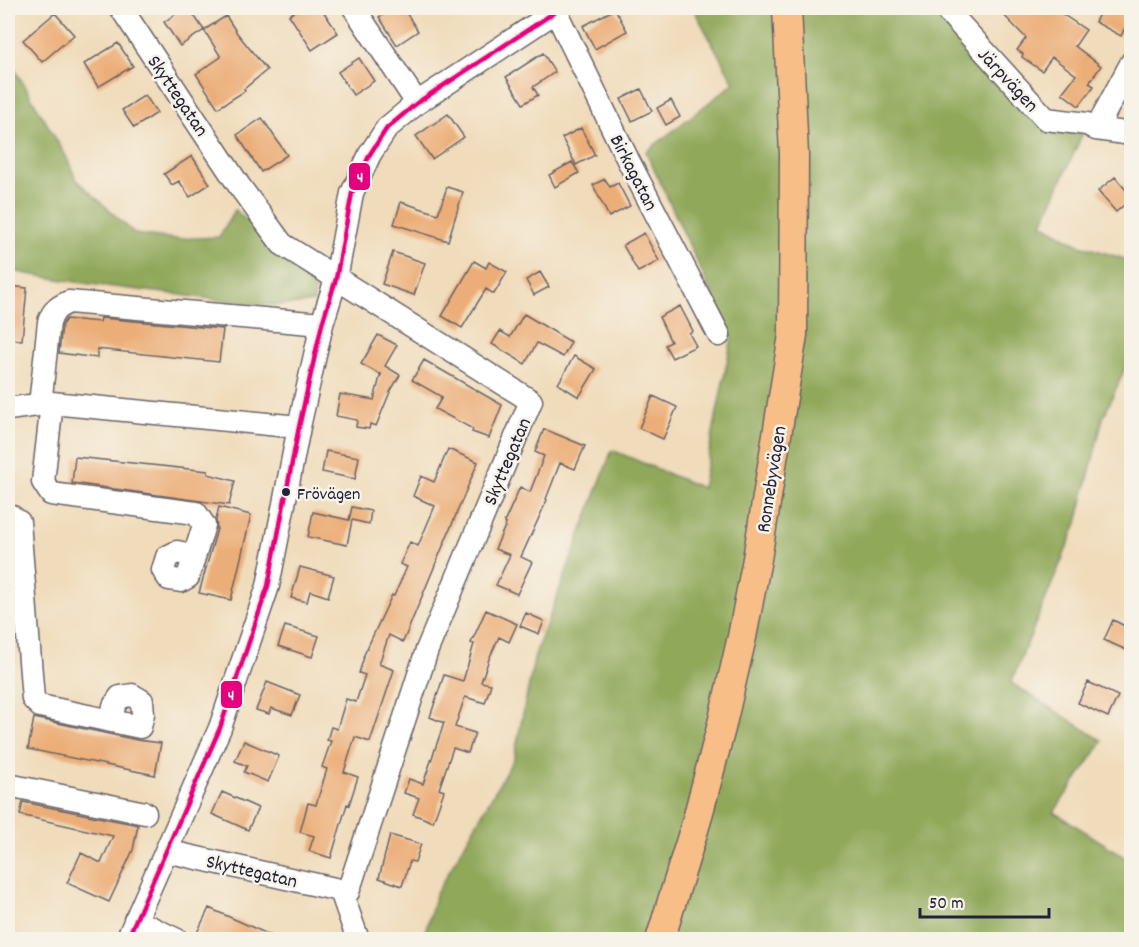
<svg xmlns="http://www.w3.org/2000/svg" width="1139" height="947" viewBox="0 0 1139 947" font-family="Dekko,sans-serif">
	<rect width="100%" height="100%" fill="#f7f3e8"/>
	<filter id="ink" filterUnits="userSpaceOnUse"><feTurbulence type="fractalNoise" baseFrequency=".0167" numOctaves="2"/><feDisplacementMap in="SourceGraphic" scale="12" xChannelSelector="R" yChannelSelector="G"/><feConvolveMatrix kernelMatrix="1 2 1 2 8 2 1 2 1" color-interpolation-filters="sRGB"/></filter>
	<filter id="wash" filterUnits="userSpaceOnUse"><feTurbulence type="fractalNoise" baseFrequency=".008" numOctaves="4" result="noise"/><feDisplacementMap in="SourceGraphic" scale="24" xChannelSelector="R" yChannelSelector="G"/><feGaussianBlur stdDeviation="1.35" result="paint"/><feColorMatrix in="noise" values="0 0 0 0 0 0 0 0 0 0 0 0 0 0 0 0 0 1.4 0 .05"/><feComposite in="paint" operator="in"/></filter>
	<g filter="url(#wash)">
		<rect width="100%" height="100%" fill="#f0dbba"/>
		<path fill="#90a85a" stroke="#59654a" stroke-width="1.5" d="M693 8H945L1046 119 1087 124 1042 224 1077 244 1131 261V355L1103 418 1077 523 1011 683 1103 741 1054 812 1131 861V939L423 940 436 894 514 758 535 655 612 450 702 488 732 337 646 152 734 83Z
			M8 58 66 156 76 179 135 234 174 239 219 237 235 210C263 234 287 262 315 286L314 302C270 310 225 300 181 295 123 288 65 282 8 270Z"/>
		<g id="blocks">
			<path fill="#ecae78" d="M185 8H189L204 30 180 46 164 22Z
				M300 8H321L338 33 312 50 289 15Z
				M395 8H403L418 31 397 45 379 17Z
				M997 8H1053L1086 30 1075 46 1101 66 1089 83 1094 86 1079 106 1062 93 1076 75 1052 57 1042 71 1022 57 1023 54 1017 50 1026 38Z
				M1102 8H1131V15L1121 36 1095 22Z
				M615 9 627 31 595 49 583 26Z
				M55 13 74 35 42 62 23 40Z
				M226 16 237 33 267 70 244 89 245 91 218 108 196 74 221 57 204 30Z
				M118 43 133 66 98 87 84 64Z
				M543 53 555 72 533 87 538 95 523 104 506 77Z
				M359 58 374 81 353 95 338 72Z
				M641 89 652 111 632 121 621 99Z
				M145 95 157 113 134 128 122 110Z
				M671 100 680 117 666 125 657 108Z
				M448 114 464 137 432 159 416 136Z
				M262 118 287 155 261 172 237 135Z
				M581 128 595 155 576 165 562 138Z
				M192 156 210 184 190 197 179 181 172 185 164 174Z
				M572 162 579 173 555 187 549 175Z
				M1115 177 1131 196V199L1116 212 1098 191Z
				M605 179 610 187 618 183 630 206 609 217 593 185Z
				M447 187 463 192 448 241 394 224 401 202 438 214Z
				M644 233 659 261 638 272 623 245Z
				M393 252 425 263 414 295 382 284Z
				M474 261 486 268 489 262 507 272 494 294 486 289 462 328 442 316Z
				M540 272 549 287 534 295 526 280Z
				M8 286 27 288 22 340 8 339Z
				M680 306 693 331 689 333 696 346 672 358 665 345 671 342 659 317Z
				M524 314 571 342 563 357 537 343 525 364 492 344 500 331 510 337Z
				M101 318 223 329 219 362 97 349V358L59 353 62 325 66 319 100 322Z
				M378 335 397 345 385 366 400 375 390 392 376 426 370 424 369 429 356 427 357 420 336 416 340 394 374 400 381 373V375L361 364Z
				M574 356 596 369 579 397 558 384Z
				M424 360 502 405 489 438 472 432 473 429 435 409 442 397 412 380Z
				M653 396 677 407 663 439 639 428Z
				M544 429 585 446 575 469 560 463 546 499 547 500 521 557 532 562 517 594 496 585 510 555 495 549 506 524 504 523 520 487 530 492 544 456 535 452Z
				M448 449 478 462 403 642 389 635 379 664 394 670 370 742 355 737 344 772 358 777 349 805 347 804 331 858 309 851 314 836 300 832 308 803 316 805 327 769 322 767 331 741 327 740 331 727 337 729 346 699 356 702 365 675 359 673 364 657H363L392 595 394 596 407 567 400 564 410 542 418 546 435 506 413 496 421 476 434 482Z
				M326 451 359 457 355 479 322 472Z
				M75 457 208 471V474L235 481 229 505 72 483Z
				M219 507 251 515 231 600 199 593 217 529 216 520Z
				M352 507 371 511 369 524 352 520 347 545 308 537 313 512 349 520Z
				M300 567 334 576 328 597 310 591 307 602 291 598Z
				M486 610 517 624 509 642 499 637 489 659 481 682 491 684 485 703 465 697 455 727 475 733 468 753 453 748 439 789 444 791 433 822 413 814 419 798 404 793 409 779 423 784 444 723 430 717 444 675 463 681 474 644 471 643Z
				M526 613 544 621 539 634 520 626Z
				M1113 620 1131 629V652L1104 640Z
				M285 626 319 636 312 657 278 646Z
				M267 682 300 695 292 715 271 708 269 714 256 710Z
				M1088 682 1118 696 1108 717 1078 703Z
				M34 718 137 740 161 743 155 775 28 749Z
				M244 741 279 756 268 782 244 772 247 766 235 761Z
				M222 792 258 808 248 830 212 814Z
				M23 802 138 825 133 850 109 902 67 883 81 853 101 863 113 836 20 815Z
				M390 835 421 844 415 862 410 861 402 886 379 878Z
				M209 908 279 939H194Z"/>
		</g>
	</g>
	<g filter="url(#ink)">
		<use href="#blocks" fill-opacity="0" stroke="#6a6367" stroke-width="1.5"/>
		<g fill="none" stroke-linecap="round" stroke-linejoin="round">
			<g stroke="#6a6367" stroke-width="25">
				<path id="minor" d="M121 8 240 187 282 244 531 401 427 650 348 892 166 851
					M354 8 417 103
					M554 8 628 160 719 335
					M945 8 1046 119 1087 124 1096 129 1132 62
					M1096 129 1132 134
					M52 403 43 482 51 494 196 513 204 525 188 577 181 581 169 579 163 570 167 557 177 552 194 556
					M40 405 49 322C53 310 58 307 69 302L322 324
					M8 409 52 403 299 427
					M8 517 11 516 19 522 33 699 40 706 140 727 143 714 142 701 132 695 120 697 114 706 111 721
					M8 785 145 813
					M341 891 358 940
					M135 920 177 940
					M127 940 220 728 268 586 299 427 322 324 336 279 352 193 370 154 387 128 417 103 561 8"/>
			</g>
			<g stroke="#6a6367" stroke-width="31">
				<path id="major" d="M660 940 696 823 721 728 742 637 757 559 793 335 794 155 787 8"/>
			</g>
			<use href="#minor" stroke="#fff" stroke-width="22"/>
			<use href="#major" stroke="#f7be87" stroke-width="28"/>
			<g stroke="#f7f3e8" stroke-width="9">
				<path id="bus-1" d="M127 940 220 728 268 586 299 427 322 324 336 279 352 193 370 154 387 128 417 103 561 8"/>
			</g>
			<use href="#bus-1" stroke="#e5007d" stroke-width="4.5"/>
		</g>
	</g>
	<circle fill="#22223b" stroke="#f7f3e8" stroke-width="2" cx="286" cy="492" r="5"/>
	<g text-anchor="middle" stroke-width="5" stroke-linejoin="round" paint-order="stroke">
		<g font-size="18" fill="#22223b" stroke="#f7f3e8" text-anchor="start">
			<text x="297" y="499">Frövägen</text>
		</g>
		<g font-size="20" fill="#22223b" stroke="#f7f3e8">
			<text transform="translate(1009 79) rotate(47)" y="7">Järpvägen</text>
			<text transform="translate(179 95) rotate(56)" y="7">Skyttegatan</text>
			<text transform="translate(635 172) rotate(63)" y="7">Birkagatan</text>
			<text transform="translate(506 461) rotate(-67)" y="7">Skyttegatan</text>
			<text transform="translate(770 479) rotate(-81)" y="7">Ronnebyvägen</text>
			<text transform="translate(252 870) rotate(13)" y="7">Skyttegatan</text>
		</g>
	</g>
	<g stroke="#f7f3e8" stroke-width="2">
		<rect x="348" y="162" width="23" height="29" rx="6" fill="#e5007d"/>
		<rect x="220" y="680" width="23" height="29" rx="6" fill="#e5007d"/>
	</g>
	<g font-size="16" text-anchor="middle" font-weight="bold" fill="#fff">
		<text x="360" y="182">4</text>
		<text x="231" y="700">4</text>
	</g>
	<rect width="1139" height="947" fill="none" stroke="#f7f3e8" stroke-width="30"/>
	<path d="M920 908v9h129v-9" fill="none" stroke="#22223b" stroke-width="3"/>
	<text x="929" y="908" font-size="18" fill="#22223b" stroke="#f7f3e8" stroke-width="4.5" paint-order="stroke">50 m</text>
</svg>
